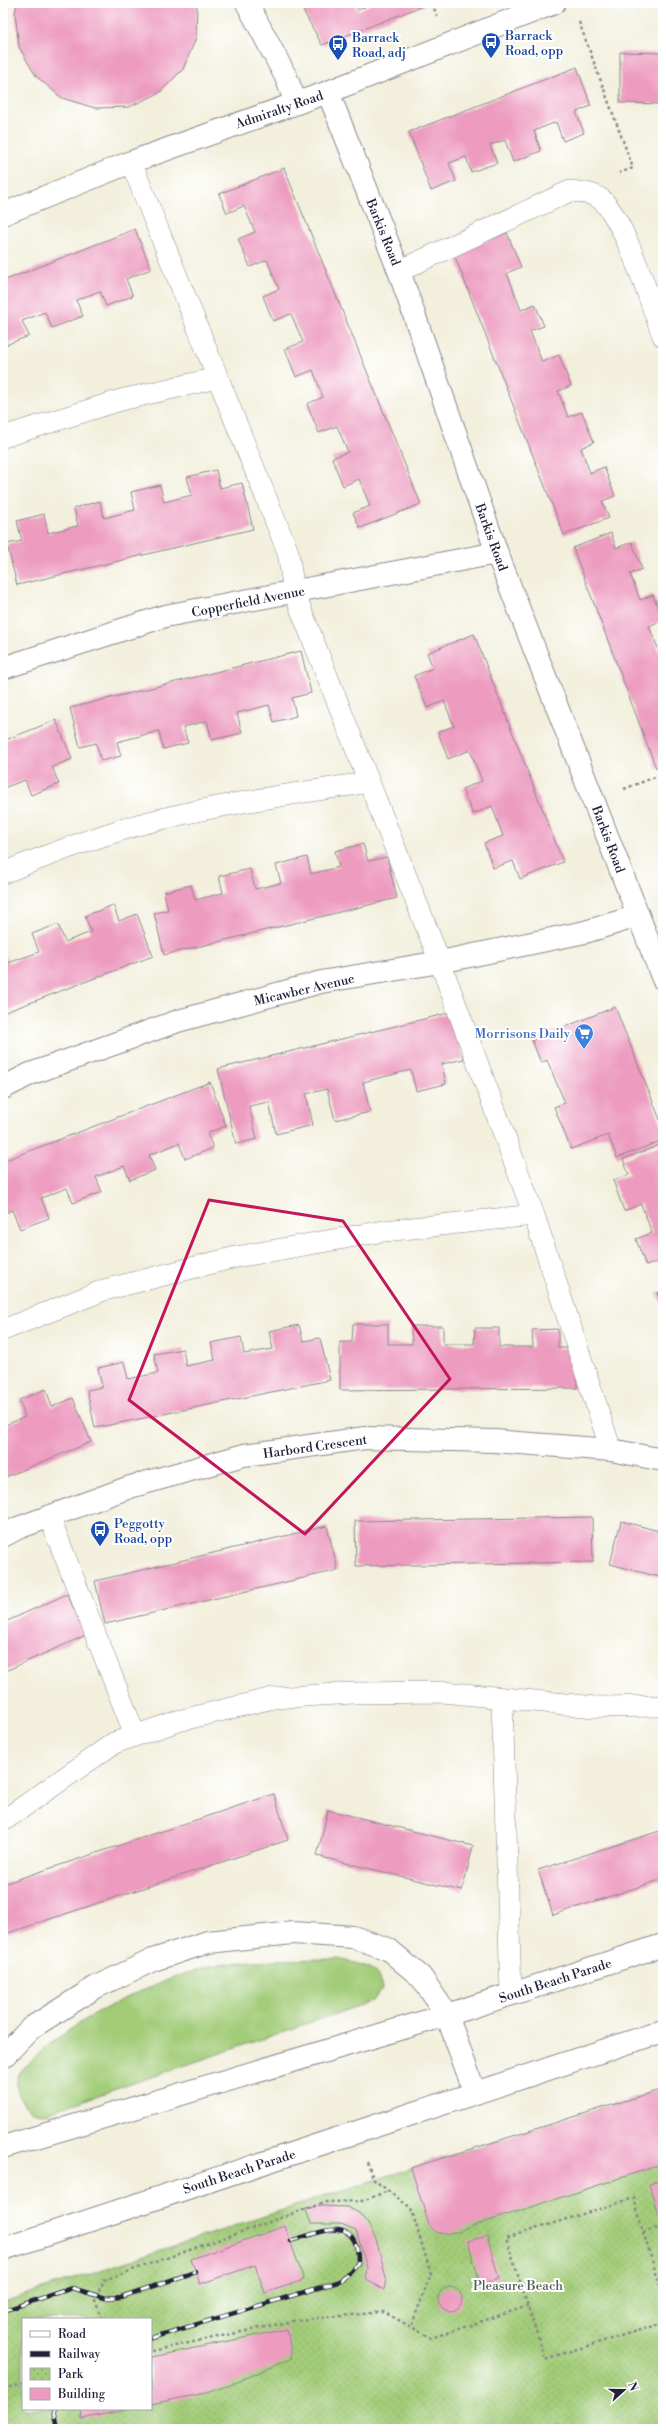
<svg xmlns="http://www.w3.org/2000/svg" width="666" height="2432" viewBox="0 0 666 2432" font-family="'Libre Bodoni',serif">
	<defs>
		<pattern id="park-dots" width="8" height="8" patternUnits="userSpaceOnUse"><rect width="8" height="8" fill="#a2cc78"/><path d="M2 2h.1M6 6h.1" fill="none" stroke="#8baf69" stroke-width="1.8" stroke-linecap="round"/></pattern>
	</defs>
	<rect width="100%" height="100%" fill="#fff"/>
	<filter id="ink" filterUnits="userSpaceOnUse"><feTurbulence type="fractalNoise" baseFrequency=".025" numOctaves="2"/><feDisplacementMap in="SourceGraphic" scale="8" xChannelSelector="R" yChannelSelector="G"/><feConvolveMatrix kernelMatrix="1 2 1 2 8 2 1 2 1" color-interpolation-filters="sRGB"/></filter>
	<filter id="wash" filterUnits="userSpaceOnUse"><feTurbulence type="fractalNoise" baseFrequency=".012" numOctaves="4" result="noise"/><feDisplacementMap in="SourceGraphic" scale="16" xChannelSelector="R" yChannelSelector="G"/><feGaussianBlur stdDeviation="0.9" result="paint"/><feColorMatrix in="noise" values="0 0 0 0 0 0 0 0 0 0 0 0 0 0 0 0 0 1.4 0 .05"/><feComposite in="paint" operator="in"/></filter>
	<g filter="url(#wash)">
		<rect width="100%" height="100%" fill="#f2efdc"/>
		<path fill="#a2cc78" stroke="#62775a" d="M340 1959C362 1966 378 1964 382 1989L373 2001 46 2113C34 2113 24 2109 20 2097 17 2090 15 2082 19 2074 21 2069 28 2065 31 2061 71 2022 126 1996 178 1976 229 1957 286 1960 340 1959Z"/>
		<path fill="url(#park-dots)" stroke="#62775a" fill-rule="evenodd" d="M663 2089V2429H3V2302L411 2168ZM23 2319H151V2409H23Z"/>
		<g id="blocks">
			<path fill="#ed9cc0" d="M17 3H197L196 38 183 69 159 93 129 107 95 108 62 98 36 76 19 47 15 13Z
				M299 3H354L358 10 374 3H424L425 5 322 45Z
				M620 52 663 53V104L620 103Z
				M577 67 591 106 576 112 584 133 563 141 556 122 534 131 541 151 513 162 505 140 490 145 497 163 471 172 466 157 449 163 456 181 431 191 409 132Z
				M284 168 421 504 360 528 353 513 370 506 359 479 343 486 332 458 348 452 337 426 319 433 307 404 323 397 313 370 296 377 285 349 303 342 291 314 273 321 263 296 279 289 267 260 250 267 238 239 255 232 244 206 227 213 219 194Z
				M135 229 151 269 126 279 133 296 106 306 100 291 76 300 83 316 52 328 45 312 22 321 29 336 3 346V281Z
				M507 233 521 267 507 273 521 310 535 304 544 326 530 331 542 362 559 355 571 386 558 391 568 417 582 412 594 442 581 448 590 473 604 467 615 496 602 501 609 518 564 535 454 254Z
				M216 470 220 488 242 483 253 529 17 585 7 544 22 541 17 521 44 514 48 533 78 526 74 508 100 501 104 518 135 510 131 492 160 485 164 502 192 495 187 477Z
				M611 533 616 548 632 542 642 569 630 574 640 600 653 595 663 620 649 626 660 653 663 652V766L656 768 573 548Z
				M474 634 563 862 520 879 513 861 493 868 484 843 503 836 492 806 473 814 462 789 482 781 470 750 448 759 438 732 454 726 444 701 427 708 414 676 433 668 427 653Z
				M301 651 311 693 292 698 296 716 274 722 269 705 237 713 242 733 212 740 207 721 183 727 188 743 163 749 159 731 117 742 121 756 101 761 96 743 80 747 70 708Z
				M56 720 72 759 52 767 59 784 31 795 25 780 3 788V741Z
				M363 844 368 861 387 857 397 898 164 955 154 913 168 910 164 892 191 885 195 900 223 893 219 876 250 869 255 889 281 883 276 865 307 857 311 874 339 867 335 851Z
				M113 905 119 921 137 914 153 956 3 1013V950L8 963 39 952 32 934 58 924 65 942 91 932 85 916Z
				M615 1007 663 1127V1140L617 1158 608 1135 571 1149 554 1107 565 1103 547 1060 541 1063 532 1040Z
				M453 1012 464 1059 442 1064 446 1084 416 1091 411 1070 363 1082 370 1112 335 1120 327 1089 306 1094 313 1125 276 1134 269 1102 249 1106 257 1139 236 1144 218 1069Z
				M210 1082 226 1126 207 1133 213 1148 185 1159 179 1143 149 1155 155 1170 130 1180 124 1166 96 1177 102 1192 73 1203 67 1188 41 1198 49 1218 20 1229 12 1210 3 1214V1161Z
				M663 1144V1260L646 1266 636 1239 652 1233 641 1204 624 1211 613 1180 629 1175 623 1159Z
				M663 1291V1308L657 1293Z
				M353 1324H388V1344H412L411 1326H443V1344H474L475 1328H499V1347H533L532 1330 558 1329V1348H576L577 1388 340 1390V1342H352Z
				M299 1325 303 1341 320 1338 330 1380 95 1428 87 1390 102 1387 98 1368 124 1362 128 1379 158 1373 154 1354 183 1349 186 1366 215 1360 211 1343 241 1337 244 1354 273 1349 269 1331Z
				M46 1389 52 1407 73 1398 91 1442 3 1478V1426L25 1417 19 1400Z
				M592 1517 593 1562 356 1566 355 1521Z
				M621 1521 663 1532V1578L610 1564Z
				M327 1526 338 1570 105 1624 95 1581Z
				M67 1594 86 1635 3 1672V1623Z
				M274 1794 288 1840 8 1933 3 1918V1884Z
				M328 1810 473 1846 462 1891 317 1856Z
				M663 1830V1879L553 1915 538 1870Z
				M663 2089V2164L458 2231 445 2234 436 2232 429 2225 411 2168Z
				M663 2180V2213L658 2214 649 2184Z
				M323 2206 347 2207 359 2213 368 2224 376 2239 386 2278 384 2290 365 2279 367 2268 356 2230 341 2224H311L305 2208Z
				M285 2226 304 2280 265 2293 255 2265 200 2284 191 2259Z
				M487 2236 499 2279 480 2284 468 2241Z
				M438 2299a12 12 0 1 1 24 0a12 12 0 1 1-24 0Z
				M287 2329 292 2358 233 2384 206 2393 151 2404V2357Z
				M81 2409H125V2410L82 2419Z
				M560 2423 562 2429H542Z"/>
		</g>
	</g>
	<g filter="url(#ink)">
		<use href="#blocks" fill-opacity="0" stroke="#8a888c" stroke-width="1"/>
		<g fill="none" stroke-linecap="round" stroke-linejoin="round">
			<g stroke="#8a888c" stroke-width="22">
				<path id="lane" d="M131 162 288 552 294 592 440 962 534 1215 611 1450
					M399 271 570 191C580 192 594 193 602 200 626 223 650 302 663 336
					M3 437 121 400 217 378
					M3 873C50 854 104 833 153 821 224 803 297 794 369 782
					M3 1330 104 1290 236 1257 384 1231 534 1215
					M49 1516 135 1735
					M502 1698 511 1994
					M3 1821 114 1743 178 1721 273 1698 353 1693 443 1692 595 1707 663 1706"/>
			</g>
			<g stroke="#8a888c" stroke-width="24">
				<path id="street" d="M247 3 286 77 296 103
					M328 92 399 271 497 553 663 979
					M3 668 165 616 497 553
					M3 1088 30 1074 178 1021 321 982 440 962 585 932 638 916
					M3 1536 18 1528 130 1487 244 1455 365 1438 494 1441 611 1450 663 1460
					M3 2057 31 2028 96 1987 153 1960 208 1942 293 1933 353 1937 388 1949 421 1977 447 2015 475 2093"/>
			</g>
			<g stroke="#8a888c" stroke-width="24">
				<path id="secondary" d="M3 214 131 162 328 92 554 3
					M3 2147 447 2015 663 1945
					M3 2249 663 2031"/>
			</g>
			<path stroke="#8a888c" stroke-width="2.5" stroke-dasharray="3 3" stroke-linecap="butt" d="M432 3 437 16
				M579 22 633 168 619 173
				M624 789 663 774
				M367 2162 374 2180 411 2208 431 2274 411 2327
				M663 2226 643 2232 634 2198 506 2238 545 2359 663 2323
				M643 2232 663 2295
				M102 2319 95 2300 104 2280 326 2202 362 2201 388 2191
				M151 2351 298 2320 384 2312 431 2338 528 2306
				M3 2389 23 2383"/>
			<use href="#lane" stroke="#fff" stroke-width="21"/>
			<use href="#street" stroke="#fff" stroke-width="22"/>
			<use href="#secondary" stroke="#fff" stroke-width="22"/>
			<g stroke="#22223b" stroke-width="4.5">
				<path id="rail" d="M3 2311 72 2288 105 2298 121 2297 195 2272
					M151 2338 341 2281 358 2263C359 2213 321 2232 290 2241
					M54 2409 58 2429"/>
			</g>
			<use href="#rail" stroke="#fff" stroke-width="3" stroke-dasharray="9" stroke-linecap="butt"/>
		</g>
	</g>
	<path fill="none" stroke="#c2185b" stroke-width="3" stroke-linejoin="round" d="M209 1200 343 1221 450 1379 305 1534 129 1400Z"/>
	<defs>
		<g id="bus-pin" transform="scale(1)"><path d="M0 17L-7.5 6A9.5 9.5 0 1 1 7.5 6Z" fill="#1a4fb4" stroke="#fff"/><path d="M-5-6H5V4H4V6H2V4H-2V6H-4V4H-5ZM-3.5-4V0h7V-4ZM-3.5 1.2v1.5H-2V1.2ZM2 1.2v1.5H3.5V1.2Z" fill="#fff"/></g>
		<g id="supermarket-pin" transform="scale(1)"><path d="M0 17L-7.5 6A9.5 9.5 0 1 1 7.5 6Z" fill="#3f7fe0" stroke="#fff"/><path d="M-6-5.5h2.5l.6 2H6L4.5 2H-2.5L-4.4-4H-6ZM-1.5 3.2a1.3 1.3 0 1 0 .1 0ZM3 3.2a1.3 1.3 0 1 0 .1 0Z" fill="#fff"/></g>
	</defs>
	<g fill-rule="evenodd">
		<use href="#bus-pin" x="491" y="42"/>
		<use href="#bus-pin" x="338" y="44"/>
		<use href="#supermarket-pin" x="584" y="1033"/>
		<use href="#bus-pin" x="100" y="1530"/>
	</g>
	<g text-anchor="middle" stroke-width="4" stroke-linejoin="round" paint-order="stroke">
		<g font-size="13" fill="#164399" stroke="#fff" text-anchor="start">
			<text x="505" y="40">Barrack<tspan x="505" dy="15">Road, opp</tspan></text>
			<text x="352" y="42">Barrack<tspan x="352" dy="15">Road, adj</tspan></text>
			<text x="114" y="1528">Peggotty<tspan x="114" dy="15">Road, opp</tspan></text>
		</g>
		<g font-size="13" fill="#22223b" stroke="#fff">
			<text transform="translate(279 109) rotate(-19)" y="5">Admiralty Road</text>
			<text transform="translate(384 232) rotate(68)" y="5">Barkis Road</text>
			<text transform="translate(492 537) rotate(70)" y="5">Barkis Road</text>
			<text transform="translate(248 601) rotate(-11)" y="5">Copperfield Avenue</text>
			<text transform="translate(609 839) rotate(69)" y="5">Barkis Road</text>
			<text transform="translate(304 989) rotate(-13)" y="5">Micawber Avenue</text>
			<text transform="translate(315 1446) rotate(-8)" y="5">Harbord Crescent</text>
			<text transform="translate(555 1980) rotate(-18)" y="5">South Beach Parade</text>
			<text transform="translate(239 2171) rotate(-18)" y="5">South Beach Parade</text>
		</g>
		<g font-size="13" fill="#366cbe" stroke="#fff" text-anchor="end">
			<text x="570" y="1038">Morrisons Daily</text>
		</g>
		<g font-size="13" fill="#4f5e50" stroke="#fff">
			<text x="518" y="2290">Pleasure Beach</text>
		</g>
	</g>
	<rect width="666" height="2432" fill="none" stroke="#fff" stroke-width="16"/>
	<rect x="22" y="2318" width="130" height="92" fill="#ffffff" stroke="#a7a7b1"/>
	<rect x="30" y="2331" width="20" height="6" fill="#ffffff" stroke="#a7a7b1"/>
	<text x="58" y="2338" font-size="12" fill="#22223b">Road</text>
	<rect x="30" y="2351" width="20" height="6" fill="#22223b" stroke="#a7a7b1"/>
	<text x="58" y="2358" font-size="12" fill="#22223b">Railway</text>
	<rect x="30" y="2368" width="20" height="12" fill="url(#park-dots)" stroke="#a7a7b1"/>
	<text x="58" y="2378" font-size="12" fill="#22223b">Park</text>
	<rect x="30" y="2388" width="20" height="12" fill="#ed9cc0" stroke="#a7a7b1"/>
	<text x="58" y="2398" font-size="12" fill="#22223b">Building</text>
	<g transform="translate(624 2390) rotate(69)" stroke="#ffffff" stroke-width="3" paint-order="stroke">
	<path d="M0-3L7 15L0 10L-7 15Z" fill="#22223b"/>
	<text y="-6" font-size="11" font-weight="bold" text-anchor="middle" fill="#22223b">N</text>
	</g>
</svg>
